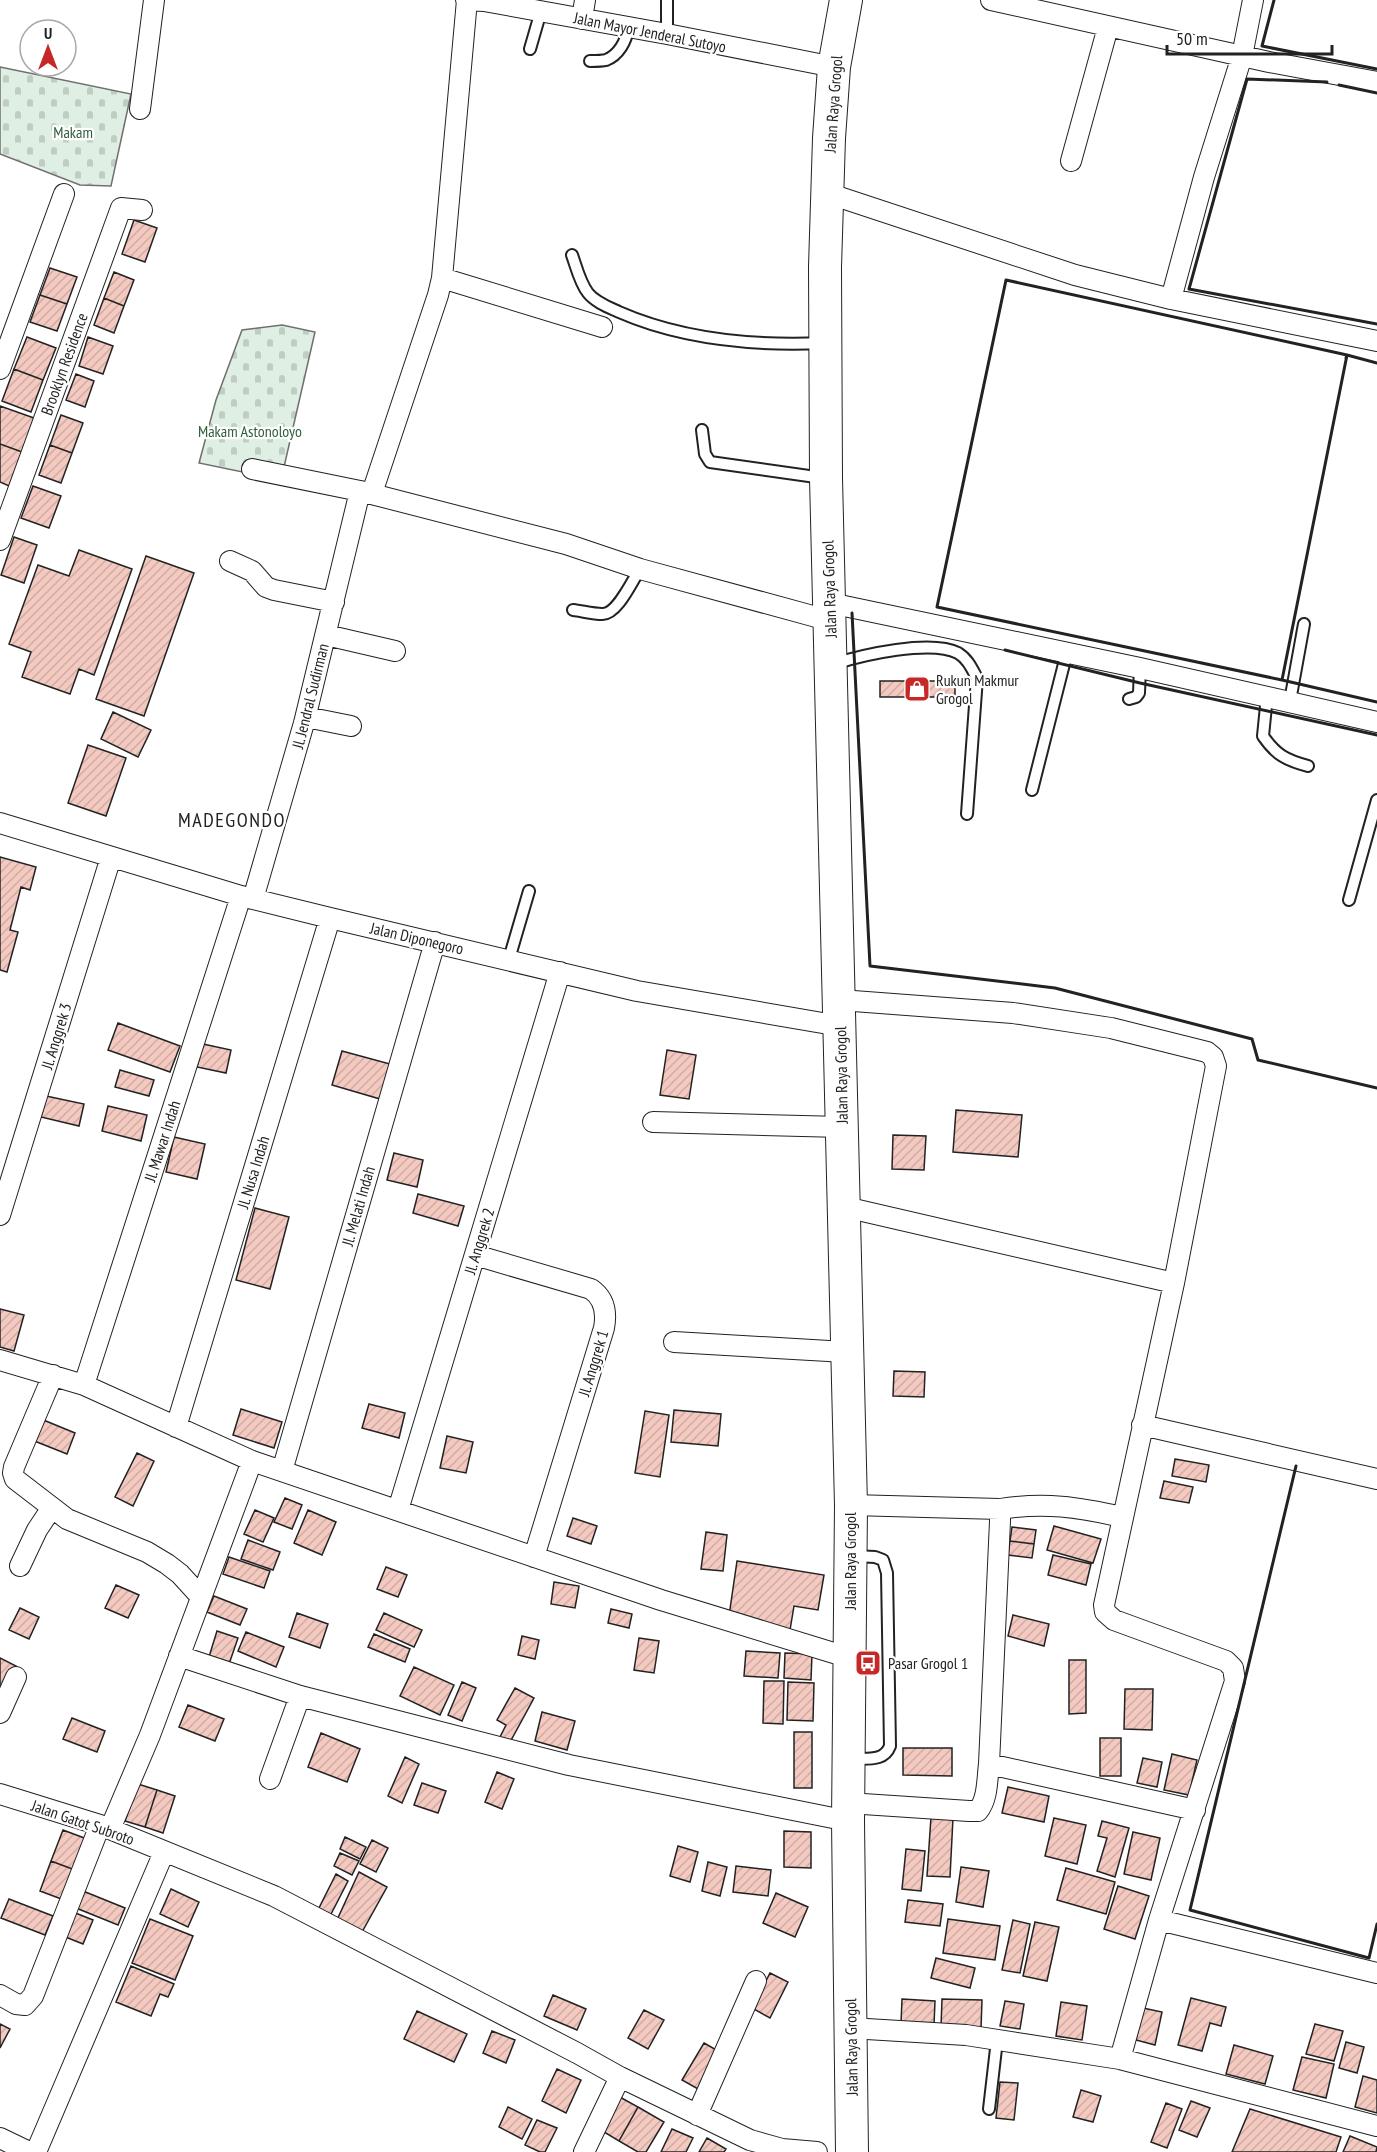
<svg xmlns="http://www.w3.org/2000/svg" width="1377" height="2152" viewBox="0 0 1377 2152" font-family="'PT Sans Narrow',sans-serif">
	<defs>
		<pattern id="cemetery-stones" width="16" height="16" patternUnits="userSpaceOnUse" patternTransform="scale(1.5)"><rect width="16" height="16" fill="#e0efe3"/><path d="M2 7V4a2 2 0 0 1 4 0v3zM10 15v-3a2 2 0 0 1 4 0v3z" fill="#c0cdc2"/></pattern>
		<pattern id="building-hatch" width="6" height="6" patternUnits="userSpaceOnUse" patternTransform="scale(1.5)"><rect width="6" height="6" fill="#f3c9c0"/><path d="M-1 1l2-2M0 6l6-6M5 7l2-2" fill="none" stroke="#d0aca5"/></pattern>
	</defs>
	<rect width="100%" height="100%" fill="#fff"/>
	<path fill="url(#cemetery-stones)" stroke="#6f6f6f" stroke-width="1.5" d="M0 67 131 94 111 186 80 185 0 154Z
		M282 325 315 332 281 480 199 463 216 400 242 330Z"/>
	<path fill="url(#building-hatch)" stroke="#222" stroke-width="1.5" d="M134 220 157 228 145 262 122 254Z
		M50 268 77 277 67 304 40 295Z
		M114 272 134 280 124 306 104 298Z
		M40 295 67 304 57 331 30 322Z
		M104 298 124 306 114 333 94 325Z
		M27 337 56 348 43 380 14 369Z
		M88 337 113 346 103 374 79 366Z
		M14 369 43 380 31 412 2 401Z
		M76 374 94 381 85 407 66 400Z
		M0 406 34 418 22 452 0 444Z
		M61 415 83 423 72 453 50 445Z
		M0 444 22 452 9 486 0 482Z
		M50 445 72 453 61 483 39 475Z
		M33 486 61 496 49 528 21 518Z
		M14 537 37 545 24 583 1 575Z
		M79 550 132 569 94 675 79 669 70 694 22 677 31 652 9 644 38 565 69 576Z
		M146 556 194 573 144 716 96 699Z
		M880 681H955V697H880Z
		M113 712 151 730 138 757 101 739Z
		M88 745 126 758 106 816 68 803Z
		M0 857 36 867 30 890 21 887 10 930 18 932 7 972 0 970Z
		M118 1023 180 1046 170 1072 108 1050Z
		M203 1044 231 1050 226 1073 197 1067Z
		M667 1050 696 1055 689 1099 660 1095Z
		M342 1051 390 1064 380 1099 332 1085Z
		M120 1070 154 1080 149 1096 115 1087Z
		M46 1096 84 1104 79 1126 41 1117Z
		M108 1106 147 1115 141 1141 102 1131Z
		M956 1110 1022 1115 1018 1157 953 1152Z
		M893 1135 926 1136 924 1170 892 1169Z
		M174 1137 205 1144 197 1179 166 1172Z
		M394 1153 423 1160 417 1187 387 1180Z
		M418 1194 464 1206 458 1226 413 1213Z
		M255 1208 289 1217 270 1289 236 1280Z
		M0 1309 24 1315 14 1351 0 1347Z
		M894 1371 925 1372 924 1397 893 1396Z
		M369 1404 405 1413 399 1438 362 1428Z
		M241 1409 282 1422 274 1448 233 1435Z
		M674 1410 721 1414 718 1446 671 1442Z
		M645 1411 669 1415 660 1477 635 1473Z
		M41 1419 75 1433 67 1454 32 1440Z
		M447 1436 473 1442 466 1473 440 1468Z
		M137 1453 154 1461 133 1506 115 1497Z
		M1175 1459 1209 1465 1206 1482 1172 1476Z
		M1164 1481 1193 1487 1189 1503 1160 1498Z
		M285 1498 302 1505 292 1529 274 1522Z
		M255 1510 274 1518 263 1542 244 1534Z
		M308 1510 336 1522 322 1555 294 1543Z
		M573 1518 597 1526 591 1544 567 1536Z
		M1054 1526 1101 1539 1093 1563 1047 1550Z
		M1012 1527 1036 1530 1034 1544 1010 1541Z
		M706 1532 727 1535 723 1571 701 1569Z
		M248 1540 280 1552 273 1570 241 1559Z
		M1010 1541 1034 1544 1032 1558 1008 1555Z
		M1053 1555 1091 1564 1086 1585 1048 1575Z
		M229 1557 270 1571 264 1588 223 1574Z
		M737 1561 824 1575 818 1610 794 1606 790 1630 729 1616Z
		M386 1567 407 1575 398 1597 377 1589Z
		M554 1582 579 1586 575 1608 551 1604Z
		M116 1585 139 1595 128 1618 105 1608Z
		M214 1596 247 1609 240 1625 207 1612Z
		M20 1608 39 1617 29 1639 9 1630Z
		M611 1609 632 1614 629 1628 608 1623Z
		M297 1613 328 1624 320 1648 289 1637Z
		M384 1613 422 1630 414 1647 376 1630Z
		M1013 1615 1049 1624 1044 1646 1008 1636Z
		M217 1631 238 1638 228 1667 208 1660Z
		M246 1632 284 1647 276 1667 238 1651Z
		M374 1634 410 1649 405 1662 368 1647Z
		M522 1636 539 1640 535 1659 518 1655Z
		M639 1638 659 1641 654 1673 634 1670Z
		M746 1651 780 1653 778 1678 744 1676Z
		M785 1653 812 1654 811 1680 784 1678Z
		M0 1658 16 1666 0 1694Z
		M1069 1660H1086V1713L1069 1714Z
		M414 1667 454 1685 440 1715 400 1696Z
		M764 1681H784L783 1724 763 1723Z
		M462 1682 476 1688 462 1721 448 1715Z
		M788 1682 814 1683 813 1721 787 1720Z
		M515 1688 534 1698 509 1744 499 1739 506 1725 497 1720Z
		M1125 1689H1153L1152 1730 1124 1729Z
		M188 1705 224 1719 215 1741 179 1727Z
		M542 1712 575 1721 567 1750 535 1741Z
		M72 1718 105 1731 97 1752 63 1739Z
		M794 1732H812V1788H794Z
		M321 1733 360 1749 347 1782 308 1767Z
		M1100 1738H1121V1776H1100Z
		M903 1748H952V1776L903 1775Z
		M1172 1754 1197 1760 1189 1795 1164 1790Z
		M405 1757 419 1764 402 1803 388 1796Z
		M1143 1758 1162 1762 1157 1787 1137 1783Z
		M497 1772 514 1779 502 1809 485 1802Z
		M422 1783 446 1791 438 1813 414 1805Z
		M138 1784 157 1790 145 1827 125 1821Z
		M1008 1787 1049 1796 1044 1822 1002 1813Z
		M157 1790 175 1796 163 1833 145 1827Z
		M931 1817 953 1818 950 1877 927 1876Z
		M1054 1818 1086 1825 1077 1864 1045 1856Z
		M1102 1821 1129 1828 1115 1877 1097 1871 1107 1838 1098 1836Z
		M63 1830 87 1839 75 1870 51 1861Z
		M784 1831 811 1832V1868L784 1867Z
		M1133 1832 1160 1838 1151 1880 1124 1874Z
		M345 1837 366 1847 360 1859 340 1849Z
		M372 1840 388 1848 376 1872 360 1864Z
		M678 1846 698 1852 690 1882 670 1876Z
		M906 1849 925 1851 921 1891 902 1889Z
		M340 1853 359 1861 352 1875 334 1866Z
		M51 1861 75 1870 64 1900 40 1891Z
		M708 1862 727 1867 720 1896 702 1891Z
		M736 1866 771 1870 768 1896 733 1892Z
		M961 1867 989 1871 983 1907 956 1902Z
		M1066 1868 1115 1882 1106 1914 1057 1900Z
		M359 1872 387 1887 362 1932 337 1920Z
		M336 1874 348 1881 329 1918 317 1912Z
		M1118 1886 1149 1896 1135 1939 1104 1929Z
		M171 1889 199 1902 188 1927 160 1914Z
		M83 1891 125 1908 118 1925 76 1908Z
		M776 1893 808 1907 795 1937 763 1923Z
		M9 1899 53 1916 45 1935 1 1918Z
		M908 1900 943 1904 940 1926 905 1922Z
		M73 1912 93 1920 83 1944 63 1936Z
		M150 1919 193 1936 175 1980 132 1963Z
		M948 1919 1000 1926 995 1960 943 1953Z
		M1013 1920 1030 1924 1020 1973 1002 1970Z
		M1035 1922 1059 1927 1047 1981 1023 1976Z
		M936 1958 975 1968 970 1988 931 1978Z
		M131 1966 174 1984 168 1997 160 1994 151 2016 116 2002Z
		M770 1973 788 1982 770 2018 752 2008Z
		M553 1995 586 2009 577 2030 544 2016Z
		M1191 1998 1226 2007 1221 2026 1210 2023 1202 2051 1178 2045Z
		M902 1999 935 2001 934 2025 901 2023Z
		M942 1999 982 2000 981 2029 941 2027Z
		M1005 2001 1024 2004 1020 2029 1000 2026Z
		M1061 2002 1087 2006 1082 2040 1056 2036Z
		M1143 2008 1162 2012 1155 2045 1136 2040Z
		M644 2010 664 2020 648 2049 628 2038Z
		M417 2011 467 2034 454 2062 404 2039Z
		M0 2024 10 2029 0 2048Z
		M1315 2024 1343 2031 1334 2061 1306 2054Z
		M492 2031 515 2040 506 2063 483 2053Z
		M1346 2042 1364 2047 1357 2073 1339 2068Z
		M704 2043 720 2052 698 2089 682 2080Z
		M1234 2045 1273 2056 1265 2084 1226 2074Z
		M1302 2057 1334 2064 1326 2098 1293 2090Z
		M557 2069 581 2080 566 2113 542 2101Z
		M1363 2076 1377 2080V2113L1355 2107Z
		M1000 2082 1018 2083 1014 2120 996 2118Z
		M1081 2090 1101 2096 1093 2122 1073 2117Z
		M618 2096 638 2107 619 2141 599 2129Z
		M1191 2101 1210 2108 1197 2137 1179 2130Z
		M1166 2103 1182 2109 1167 2148 1151 2142Z
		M508 2107 532 2119 522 2139 499 2127Z
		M638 2107 664 2122 646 2152H638L619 2141Z
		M1250 2109 1341 2137 1336 2152H1232Z
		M537 2120 557 2128 545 2152H540L525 2145Z
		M672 2129 693 2138 686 2152H661Z
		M1350 2136 1377 2147 1376 2152H1343Z
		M707 2138 726 2149 724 2152H699Z"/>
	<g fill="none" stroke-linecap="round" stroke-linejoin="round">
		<g stroke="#222" stroke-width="14">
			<path id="service" d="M667 0V34
				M530 49 541 11
				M590 61C595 61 602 61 606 60 619 55 626 41 628 29
				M572 255C576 266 580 283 588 293 595 302 608 307 619 312 683 340 754 346 823 343
				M702 430 705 454 710 462 823 478
				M573 610C582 611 593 614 602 614 617 615 632 581 640 569
				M834 664C862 655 931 639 958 653 968 659 972 669 977 678L967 814
				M1267 696 1263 736C1276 755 1286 760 1308 766
				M1129 699 1136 697 1139 693 1140 668
				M1290 701 1304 624
				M1032 790 1067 652
				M1349 900 1377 800
				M509 959 529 891
				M853 1759C867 1758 884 1762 890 1746L887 1573 883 1560 875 1557 854 1556
				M989 2109 997 2040"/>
		</g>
		<g stroke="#222" stroke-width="22">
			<path id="minor" d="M466 0 484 1 667 34 834 67
				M991 0 1269 62 1377 82
				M582 19 585 0
				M140 109 154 0
				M1071 161 1108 27
				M827 193 1075 275 1171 299 1377 341
				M442 278 602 327
				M1171 299 1204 177 1242 56 1253 0
				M0 369 64 194
				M252 469 360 491 566 544 640 569 831 621
				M372 493 438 295 442 278 467 0
				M0 540 121 208 142 210
				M230 561 252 571 266 587 274 590 334 602
				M830 603 1140 668 1377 722
				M326 635 395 651
				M306 717 351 726
				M0 823 241 896 330 918 637 991 840 1026
				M253 899 304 723 360 491
				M840 1000 1013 1013 1111 1028 1207 1052 1213 1057 1216 1066 1174 1283 1104 1605 1105 1612 1114 1620 1226 1661 1233 1668 1235 1681 1159 1920 1120 2059
				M653 1122 842 1127
				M845 1207 1174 1283
				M0 1215 111 857
				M475 1255 591 1289C604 1298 607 1312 604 1328L534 1557
				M674 1342 846 1352
				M0 1360 84 1385 252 1461 661 1600 850 1658
				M53 1375 14 1467 13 1473 15 1479 67 1519 147 1552 167 1564 180 1574 201 1597
				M84 1385 241 896
				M1142 1425 1377 1479
				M176 1427 330 918
				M282 1471 435 942
				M1000 1509C1045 1502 1078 1507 1122 1517
				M398 1510 560 972
				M20 1566 37 1530 51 1509
				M179 1656 300 1696 569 1765 848 1821
				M0 1713 16 1677
				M989 1764 1195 1810
				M270 1779 300 1696
				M0 1794 100 1825 274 1896 577 2053 620 2077 750 2140 782 2149 817 2152
				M848 1803 969 1811H978C988 1799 987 1779 989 1764L1000 1521V1509L851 1505
				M110 1829 150 1735 252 1461
				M1159 1920 1377 1973
				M0 1995 16 2004 25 2005 33 1996 100 1825
				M850 2028 966 2035 1120 2059 1377 2126
				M697 2115 756 1981
				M0 2138 29 2152
				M36 2152 164 1852
				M584 2152 620 2077"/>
		</g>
		<g stroke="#222" stroke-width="34">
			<path id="primary" d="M846 0 834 67 829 138 825 267 826 478 851 1505 848 1821 852 2152"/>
		</g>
		<use href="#service" stroke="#fff" stroke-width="10"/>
		<use href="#minor" stroke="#fff" stroke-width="20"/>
		<use href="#primary" stroke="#fff" stroke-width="32"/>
		<path stroke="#222" stroke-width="3" d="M1274 0 1262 46 1377 69
			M1327 82 1247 79 1189 289 1377 324
			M1339 85 1377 93
			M1006 280 1347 355 1282 680 937 607Z
			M1346 358 1347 355 1377 363
			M852 613 870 966 1055 988 1252 1039 1258 1060 1377 1088
			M1005 650 1140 683 1377 735
			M1282 679V680L1377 702
			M1296 1466 1190 1910 1369 1958 1377 1924"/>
	</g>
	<defs>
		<g id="shop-square" transform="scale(1.35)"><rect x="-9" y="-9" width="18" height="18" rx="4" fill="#c62828" stroke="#fff"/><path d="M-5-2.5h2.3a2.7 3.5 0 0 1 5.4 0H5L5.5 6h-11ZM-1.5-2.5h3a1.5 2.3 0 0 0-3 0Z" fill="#fff"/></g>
		<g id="bus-square" transform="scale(1.35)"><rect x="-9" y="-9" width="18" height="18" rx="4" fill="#c62828" stroke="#fff"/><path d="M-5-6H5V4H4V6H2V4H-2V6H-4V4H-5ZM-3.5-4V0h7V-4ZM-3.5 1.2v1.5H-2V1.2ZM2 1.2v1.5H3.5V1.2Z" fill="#fff"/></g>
	</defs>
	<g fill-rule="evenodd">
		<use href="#shop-square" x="917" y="689"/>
		<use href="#bus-square" x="868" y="1663"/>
	</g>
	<g text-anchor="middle" stroke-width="4.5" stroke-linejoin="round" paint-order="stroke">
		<g font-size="16" fill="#222" stroke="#fff">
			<text transform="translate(650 32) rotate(11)" y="6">Jalan Mayor Jenderal Sutoyo</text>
			<text transform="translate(833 104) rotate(-86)" y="6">Jalan Raya Grogol</text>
			<text transform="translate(64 364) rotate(-70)" y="6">Brooklyn Residence</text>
			<text transform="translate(829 589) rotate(-92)" y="6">Jalan Raya Grogol</text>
			<text transform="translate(310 696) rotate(-76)" y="6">Jl. Jendral Sudirman</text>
			<text transform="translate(417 938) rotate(13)" y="6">Jalan Diponegoro</text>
			<text transform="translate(56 1036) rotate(-73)" y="6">Jl. Anggrek 3</text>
			<text transform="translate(841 1075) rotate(-91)" y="6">Jalan Raya Grogol</text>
			<text transform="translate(162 1141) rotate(-72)" y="6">Jl. Mawar Indah</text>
			<text transform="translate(253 1172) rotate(-73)" y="6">Jl. Nusa Indah</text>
			<text transform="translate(358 1206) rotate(-74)" y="6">Jl. Melati Indah</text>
			<text transform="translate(479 1241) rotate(-73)" y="6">Jl. Anggrek 2</text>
			<text transform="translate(593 1363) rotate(-73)" y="6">Jl. Anggrek 1</text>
			<text transform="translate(850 1561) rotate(-90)" y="6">Jalan Raya Grogol</text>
			<text transform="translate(83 1822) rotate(19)" y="6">Jalan Gatot Subroto</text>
			<text transform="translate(851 2047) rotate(-91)" y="6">Jalan Raya Grogol</text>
		</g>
		<g font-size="16" fill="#2f5e38" stroke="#fff">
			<text x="73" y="138">Makam</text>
			<text x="250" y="437">Makam Astonoloyo</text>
		</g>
		<g font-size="16" fill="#222" stroke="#fff" text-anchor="start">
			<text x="936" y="686">Rukun Makmur<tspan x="936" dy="18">Grogol</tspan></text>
			<text x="888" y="1669">Pasar Grogol 1</text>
		</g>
		<g font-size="20" letter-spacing="1.5" fill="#222" stroke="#fff">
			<text x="232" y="827">MADEGONDO</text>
		</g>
	</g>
	<g transform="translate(48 48)"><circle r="28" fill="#ffffff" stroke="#a7a7a7" stroke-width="1.5"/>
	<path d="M0-4.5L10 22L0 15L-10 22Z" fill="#c62828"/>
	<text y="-9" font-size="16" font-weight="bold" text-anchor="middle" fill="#222222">U</text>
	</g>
	<path d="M1167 45v9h165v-9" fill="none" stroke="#222222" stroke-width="3"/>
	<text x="1176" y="45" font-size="18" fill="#222222" stroke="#ffffff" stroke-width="4.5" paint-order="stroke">50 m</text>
</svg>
